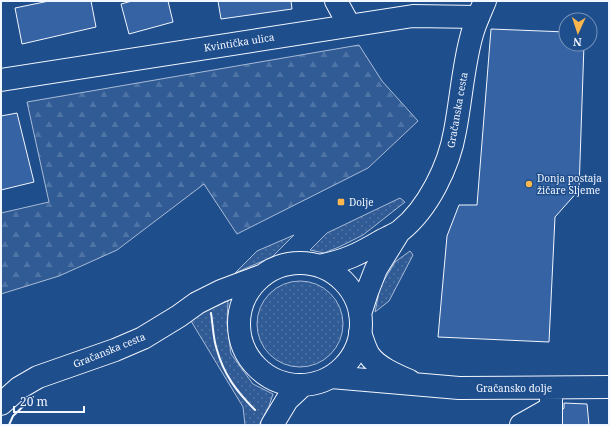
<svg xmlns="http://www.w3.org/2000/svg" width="610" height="426" viewBox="0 0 610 426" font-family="'Noto Serif',serif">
	<defs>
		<pattern id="grass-dots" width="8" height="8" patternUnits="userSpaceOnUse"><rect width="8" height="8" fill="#305b95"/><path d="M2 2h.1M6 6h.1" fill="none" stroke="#4e73a5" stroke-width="1.8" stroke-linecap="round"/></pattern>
		<pattern id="forest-firs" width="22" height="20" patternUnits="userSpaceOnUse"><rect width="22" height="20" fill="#305b95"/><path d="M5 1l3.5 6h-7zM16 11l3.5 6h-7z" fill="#4e73a5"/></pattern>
	</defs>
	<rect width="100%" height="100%" fill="#1f4e8c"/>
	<path fill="url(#grass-dots)" stroke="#a8bbd7" d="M400 198 405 202 363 235 339 247 324 253 310 250 327 233Z
		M294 235 272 257 235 273 257 251Z
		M410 251 413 255 389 301 375 312 380 287 395 262Z
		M257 324a43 43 0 1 1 86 0a43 43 0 1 1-86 0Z
		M228 301 227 324 231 354 253 384 273 394 269 406 259 425H245L243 407 191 321 202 312Z"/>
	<path fill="url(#forest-firs)" stroke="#a8bbd7" d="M359 45 382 81 418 121 368 168 237 234 204 184 117 250 59 276 1 294V213L49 202 27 102Z"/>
	<path fill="#3563a3" stroke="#f2f6ff" d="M49 1H91L96 27 22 44 15 8Z
		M132 1H168L173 22 129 34 121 4Z
		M218 1H291L292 9 221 19Z
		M491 29 566 32V44H584L579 190 555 217 549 342 438 337 447 236 459 205H477Z
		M17 113 34 182 1 190V116Z
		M564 403 587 404 589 425H559L557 416 564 408Z"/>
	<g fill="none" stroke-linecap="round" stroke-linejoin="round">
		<g stroke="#f2f6ff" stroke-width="24">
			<path id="minor" d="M336 1 349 25
				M1 80 413 16 478 17
				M360 333C363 340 365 349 369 355 377 367 396 375 410 381
				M331 377 459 388 609 387
				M551 388V425
				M521 425 551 408"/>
		</g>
		<g stroke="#f2f6ff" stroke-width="24">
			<path id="major" d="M239 324a61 61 0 1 1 122 0a61 61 0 1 1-122 0Z
				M319 266C345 261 359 254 381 241 387 238 394 235 400 231 428 209 449 166 455 131 461 100 463 68 471 38 474 25 480 13 485 1
				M360 314 367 292 376 269 399 232
				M1 404 19 388 38 377 115 350 143 338 179 316 197 303 221 291 261 276
				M272 425 287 400 302 386"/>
		</g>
		<use href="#minor" stroke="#1f4e8c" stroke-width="22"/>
		<use href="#major" stroke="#1f4e8c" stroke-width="22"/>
		<path stroke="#f2f6ff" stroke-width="2" d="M211 313C213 325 213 339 217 350 224 375 237 392 255 410
			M9 425 13 416 33 397"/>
	</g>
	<g fill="#ffb74d" stroke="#1f4e8c" stroke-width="1.5">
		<circle cx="529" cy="184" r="4"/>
		<rect x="337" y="198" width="8" height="8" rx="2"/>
	</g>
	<g text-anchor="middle" stroke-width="3" stroke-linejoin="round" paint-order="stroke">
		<g font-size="10" fill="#f2f6ff" stroke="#1f4e8c">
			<text transform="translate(239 42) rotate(-9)" y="4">Kvintička ulica</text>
			<text transform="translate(457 110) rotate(-80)" y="4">Gračanska cesta</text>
			<text transform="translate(109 350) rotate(-22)" y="4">Gračanska cesta</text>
			<text x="514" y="392">Gračansko dolje</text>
		</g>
		<g font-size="10" fill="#f2f6ff" stroke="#1f4e8c" text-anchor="start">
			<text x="537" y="182">Donja postaja<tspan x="537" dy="12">žičare Sljeme</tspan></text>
			<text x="349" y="206">Dolje</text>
		</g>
	</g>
	<rect width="610" height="426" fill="none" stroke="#f2f6ff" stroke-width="4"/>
	<g transform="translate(578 32) rotate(183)"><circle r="19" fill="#1f4e8c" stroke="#7391ba"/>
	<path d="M0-3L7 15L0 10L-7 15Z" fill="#ffb74d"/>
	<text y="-6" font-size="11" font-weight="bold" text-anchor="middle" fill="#f2f6ff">N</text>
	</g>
	<path d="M14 406v6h70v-6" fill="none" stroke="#f2f6ff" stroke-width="2"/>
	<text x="20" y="406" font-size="12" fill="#f2f6ff" stroke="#1f4e8c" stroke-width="3" paint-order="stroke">20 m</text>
</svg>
